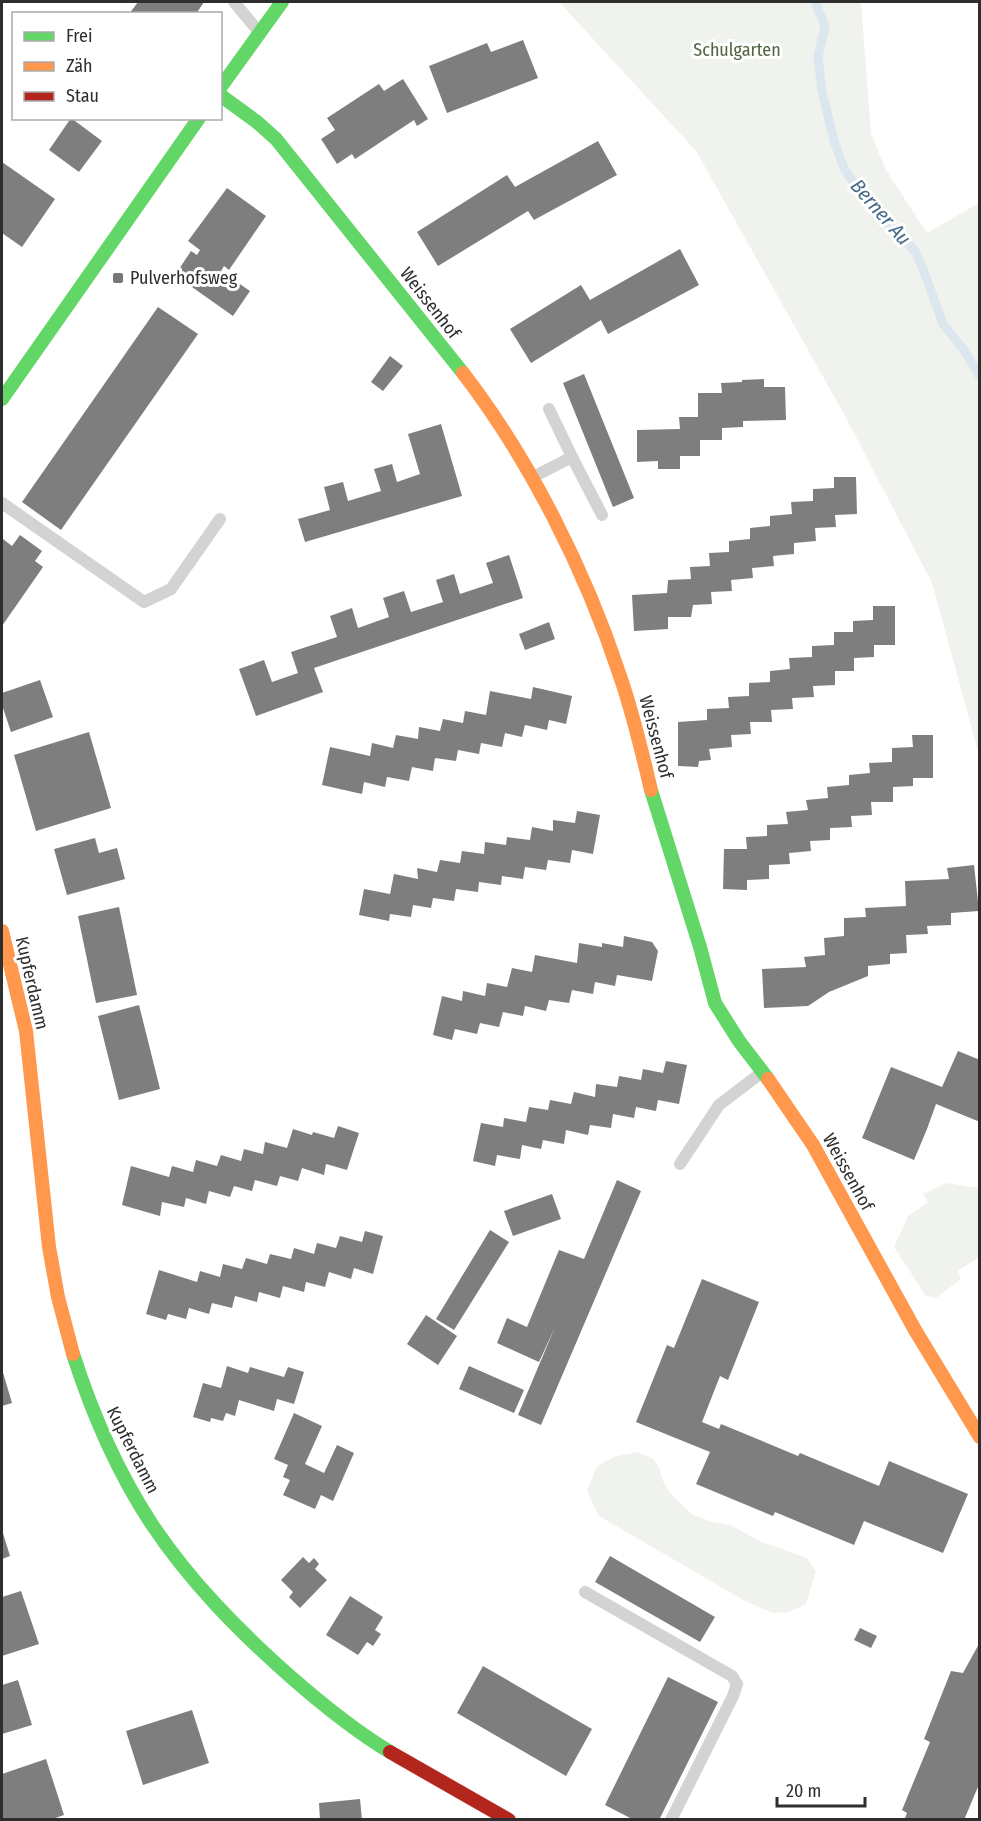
<svg xmlns="http://www.w3.org/2000/svg" width="981" height="1821" viewBox="0 0 981 1821" font-family="'Fira Sans Condensed',sans-serif">
	<rect width="100%" height="100%" fill="#fff"/>
	<path fill="#f0f3ed" d="M559 2H861L871 134 886 170 927 233 979 203V755L932 583 844 414 696 151Z
		M946 1183 979 1188V1257L958 1271 961 1279 936 1298 926 1296 894 1247 908 1216 928 1202 923 1194Z
		M638 1452 653 1459 659 1467 662 1479 670 1493 693 1515 713 1522 730 1525 762 1542 807 1558 816 1571 806 1604 789 1612 772 1613 745 1601 599 1516 587 1491 597 1466 616 1456Z"/>
	<g fill="none" stroke-linecap="round" stroke-linejoin="round">
		<path stroke="#dbe6ef" stroke-width="9" d="M815 2 825 26 818 57 822 91 834 141 844 168 864 199 915 251 923 269 943 324 964 350 980 377"/>
	</g>
	<path fill="#7e7e7e" d="M138 2H204L196 14H129Z
		M523 40 538 78 447 113 429 66 487 43 491 52Z
		M403 79 428 119 417 126 414 120 355 159 352 154 337 164 321 139 335 130 327 118 379 84 384 91Z
		M71 118 102 141 79 172 49 150Z
		M598 141 617 175 534 220 528 211 438 266 417 232 507 175 515 187Z
		M2 162 55 199 22 247 2 233Z
		M227 188 266 216 229 270 224 266 221 271 250 291 233 316 175 275 191 251 197 255 200 250 188 241Z
		M680 249 699 285 608 334 601 320 531 363 510 329 581 285 590 300Z
		M158 307 198 334 61 530 22 502Z
		M390 356 403 366 383 391 371 382Z
		M584 374 634 498 613 507 563 383Z
		M764 379V387H785L786 420 743 421V427L722 428V440H700V456H680V469H658V461L637 462V430L680 429 679 417H698V393H722L721 383 742 382V380Z
		M441 424 462 496 305 542 298 519 330 510 324 487 343 482 348 501 381 491 374 469 392 464 397 482 420 474 408 434Z
		M834 477H856L857 514 835 515 836 527 815 528 816 541 794 543V554L773 556 774 566 752 568 753 578 731 580 732 591 711 592 712 604 693 605 691 617H668V629L634 631 632 595 667 593 668 580 691 579 690 567 710 566 709 553 729 552V541L750 539V528L770 526V516L792 514 791 502 813 501V489L834 488Z
		M20 535 42 551 35 561 43 567 2 626V542L3 539 12 546Z
		M509 555 523 598 314 668 323 692 256 716 239 669 264 660 272 682 298 673 291 652 337 637 330 616 352 608 358 628 389 617 383 598 404 591 411 612 443 602 436 580 454 574 460 594 493 583 486 563Z
		M873 606H895V645H874V657L854 658V671H835V685L813 686 814 697 792 698 793 709 771 710 772 722H750L751 734 731 735 732 747 709 749 711 760 699 761 698 767 678 766V722L707 720V709L729 708 728 697 749 696V683L770 682V671L790 669 789 658 812 657V646L834 645V632H853V621L873 620Z
		M549 622 555 639 525 650 519 634Z
		M40 680 53 717 11 732 2 705V693Z
		M533 687 572 696 566 724 549 720 547 730 525 725 522 737 505 733 502 747 481 743 479 754 458 750 456 761 435 758 433 771 412 767 409 781 387 777 385 787 364 782 362 794 322 785 330 747 370 756 372 743 393 748 396 735 418 739 419 727 440 731 443 719 463 723 465 711 486 715 490 691 531 699Z
		M89 732 111 808 36 831 14 755Z
		M912 735H933V778H913V786L893 787V802H871L872 815 851 816 852 827 830 828V840L810 841 811 851 789 853 790 864 769 865V879L747 880V890L723 889 724 849H747L746 837 767 836V825L788 824 786 812 808 810 806 800 828 798 827 787 849 785V775L870 773 869 763 892 762V748L913 747Z
		M577 811 600 815 593 854 572 850 570 863 548 860 546 870 525 867 523 879 502 876 501 885 479 882 478 892 456 889 454 901 433 898 431 908 413 905 411 917 390 914 389 921 359 915 364 889 390 894 394 874 418 879 417 868 437 872 440 860 460 863 462 851 484 854 485 842 506 845 507 837 530 840 532 827 553 831V820L575 823Z
		M95 838 99 853 117 848 125 879 67 895 54 849Z
		M974 865 979 911 951 913V925L927 926 928 934 906 935 907 953 890 954V964L868 966V976L829 992 808 1006 764 1008 762 969 806 967 804 957 825 955 824 938 844 936V918L866 917 865 908 906 906 905 881 949 879 947 868Z
		M119 907 137 995 96 1003 78 916Z
		M624 936 652 942 658 951 652 981 617 975 615 986 595 982 593 994 572 990 569 1003 549 1000 546 1011 525 1006 523 1016 503 1012 499 1027 480 1023 477 1034 455 1029 452 1040 433 1035 442 996 462 1001 463 991 485 996 487 983 507 987 512 968 532 972 535 955 577 963 579 943 602 947V943L623 947Z
		M139 1005 160 1089 119 1100 98 1016Z
		M958 1051 980 1060V1122L936 1104 927 1129 914 1160 862 1138 891 1067 942 1087Z
		M666 1061 687 1065 679 1104 658 1100 656 1111 636 1107 634 1118 613 1114 611 1128 590 1125 588 1135 566 1130 564 1144 543 1140 541 1149 522 1145 520 1159 497 1155 495 1166 473 1161 481 1123 503 1127 504 1118 526 1122 529 1107 548 1110 550 1100 571 1104 574 1092 595 1097 596 1084 617 1087 619 1076 641 1080 643 1069 663 1073Z
		M338 1126 359 1133 347 1170 326 1164 324 1175 302 1168 298 1181 280 1176 277 1186 255 1180 252 1191 234 1186 230 1197 209 1191 206 1204 186 1198 184 1207 162 1202 160 1216 122 1205 131 1166 169 1177 172 1166 193 1172 196 1160 217 1166 221 1155 241 1161 244 1149 263 1154 265 1142 287 1148 293 1129 312 1135 313 1132 334 1138Z
		M617 1180 641 1191 541 1425 518 1415 555 1327 539 1362 497 1343 507 1318 527 1327 559 1250 584 1259Z
		M552 1194 561 1219 513 1236 504 1211Z
		M490 1230 509 1242 454 1330 436 1319Z
		M365 1231 383 1236 373 1274 354 1268 351 1279 329 1272 325 1287 306 1282 304 1292 283 1286 280 1298 259 1292 257 1302 235 1296 232 1308 212 1303 209 1314 189 1308 186 1319 168 1314 166 1320 146 1314 159 1270 197 1282 200 1271 220 1277 223 1264 242 1269 246 1258 267 1264 270 1254 291 1259 294 1248 314 1254 317 1243 336 1248 340 1236 362 1242Z
		M702 1279 759 1302 728 1380 720 1376 702 1422 719 1429 721 1424 798 1456 800 1453 879 1486 889 1461 968 1494 943 1553 864 1521 854 1545 775 1512 773 1516 696 1484 710 1452 636 1422 667 1345 674 1348Z
		M426 1315 457 1336 438 1365 407 1344Z
		M227 1366 248 1373 250 1367 284 1377 288 1367 304 1372 294 1404 277 1399 274 1411 239 1400 235 1416 226 1413 223 1421 211 1418 210 1422 193 1417 203 1383 221 1388Z
		M469 1366 524 1390 514 1413 459 1389Z
		M2 1369 12 1403 2 1406Z
		M294 1413 322 1426 305 1464 324 1473 337 1445 354 1453 333 1501 321 1495 315 1509 283 1495 290 1480 283 1477 288 1465 274 1459Z
		M2 1530 10 1556 2 1559Z
		M610 1556 715 1617 700 1642 595 1582Z
		M303 1557 309 1563 314 1558 319 1564 315 1569 327 1580 300 1608 289 1597 293 1592 281 1580Z
		M21 1591 39 1644 2 1656V1597Z
		M350 1596 383 1617 375 1630 381 1634 373 1646 367 1642 358 1655 326 1635Z
		M860 1628 877 1636 871 1648 854 1640Z
		M980 1642V1782L964 1820H904L907 1813 902 1810 930 1742 924 1739 951 1671 963 1673Z
		M483 1666 592 1729 566 1776 457 1713Z
		M668 1677 718 1702 659 1820H634L605 1805Z
		M18 1680 32 1725 2 1734V1685Z
		M192 1710 209 1763 143 1785 126 1731Z
		M46 1759 64 1815 50 1820H2V1774Z
		M360 1799 362 1820H320L319 1803Z"/>
	<g fill="none" stroke-linecap="round" stroke-linejoin="round">
		<path stroke="#d3d3d3" stroke-width="12" d="M234 2 259 32
			M549 409 572 457
			M533 477 572 457 602 515
			M2 503 144 602 171 589 220 519
			M680 1164 719 1105 761 1073
			M585 1592 732 1676 737 1684 733 1696 671 1820"/>
		<path stroke="#63d668" stroke-width="14" d="M220 88 282 2
			M220 95 257 122 276 139 463 373
			M2 399 199 118
			M651 790 700 947 715 1003 739 1041 768 1079
			M73 1354C92 1413 117 1471 151 1523 190 1582 240 1632 292 1678 323 1705 355 1731 390 1752"/>
		<path stroke="#ff974d" stroke-width="14" d="M463 373C530 460 586 572 620 676 633 713 642 752 651 790
			M2 931 26 1031 49 1247 58 1297 73 1354
			M768 1079 813 1145 915 1330 980 1437"/>
		<path stroke="#b3261e" stroke-width="14" d="M390 1752 509 1820"/>
	</g>
	<rect fill="#777" stroke="#fff" stroke-width="2" x="112" y="272" width="12" height="12" rx="3"/>
	<g text-anchor="middle" stroke-width="6" stroke-linejoin="round" paint-order="stroke">
		<g font-size="18" fill="#506540" stroke="#fff">
			<text x="737" y="56">Schulgarten</text>
		</g>
		<g font-size="18" fill="#2e2e2e" stroke="#fff" text-anchor="start">
			<text x="130" y="284">Pulverhofsweg</text>
		</g>
		<g font-size="18" fill="#2e2e2e" stroke="#fff">
			<text transform="translate(430 303) rotate(52)" y="6">Weissenhof</text>
			<text transform="translate(656 737) rotate(75)" y="6">Weissenhof</text>
			<text transform="translate(32 983) rotate(77)" y="6">Kupferdamm</text>
			<text transform="translate(848 1172) rotate(61)" y="6">Weissenhof</text>
			<text transform="translate(133 1450) rotate(63)" y="6">Kupferdamm</text>
		</g>
		<g font-size="20" font-style="italic" fill="#456a88" stroke="#fff">
			<text transform="translate(881 212) rotate(49)" y="7">Berner Au</text>
		</g>
	</g>
	<rect width="981" height="1821" fill="none" stroke="#2e2e2e" stroke-width="6"/>
	<rect x="12" y="12" width="210" height="108" fill="#ffffff" stroke="#ababab" stroke-width="1.5"/>
	<rect x="24" y="32" width="30" height="9" fill="#63d668" stroke="#ababab" stroke-width="1.5"/>
	<text x="66" y="42" font-size="18" fill="#2e2e2e">Frei</text>
	<rect x="24" y="62" width="30" height="9" fill="#ff974d" stroke="#ababab" stroke-width="1.5"/>
	<text x="66" y="72" font-size="18" fill="#2e2e2e">Zäh</text>
	<rect x="24" y="92" width="30" height="9" fill="#b3261e" stroke="#ababab" stroke-width="1.5"/>
	<text x="66" y="102" font-size="18" fill="#2e2e2e">Stau</text>
	<path d="M777 1797v9h88v-9" fill="none" stroke="#2e2e2e" stroke-width="3"/>
	<text x="786" y="1797" font-size="18" fill="#2e2e2e" stroke="#ffffff" stroke-width="4.5" paint-order="stroke">20 m</text>
</svg>
